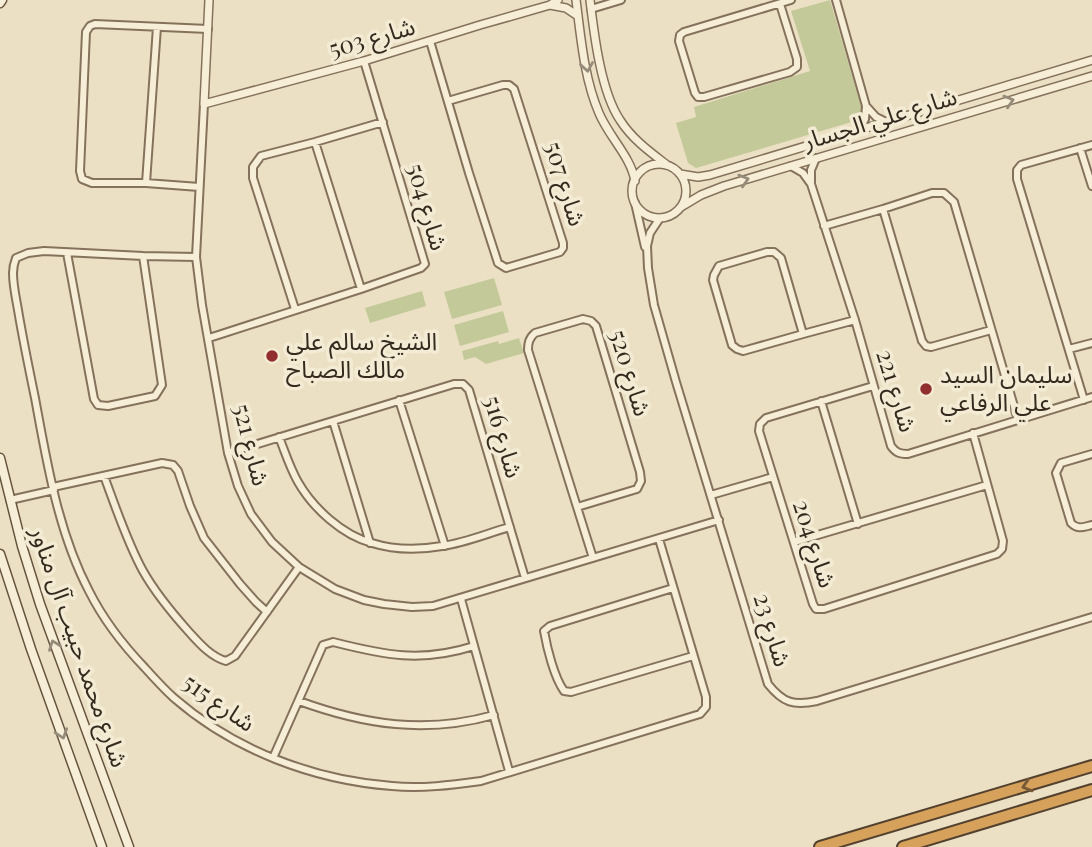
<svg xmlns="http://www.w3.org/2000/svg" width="1092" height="847" viewBox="0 0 1092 847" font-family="'Playfair Display','Noto Sans Arabic',serif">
	<rect width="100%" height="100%" fill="#ece0c4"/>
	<path fill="#c3c999" d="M830 0 862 109 860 116 855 121 696 168 688 163 676 123 696 117 694 107 810 71 791 11Z
		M494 278 502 305 452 319 444 292Z
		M422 291 426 306 370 323 365 308Z
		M503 311 509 332 460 346 454 325Z
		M519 338 524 353 486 364 475 357 464 360 462 351 498 341 499 344Z"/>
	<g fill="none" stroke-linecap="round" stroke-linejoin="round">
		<g stroke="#85725c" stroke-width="10">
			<path id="minor" d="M836 0 866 106 865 119 859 130
				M780 4 797 59V67L790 72 704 97H698L695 93 679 41 680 35 684 32 791 0
				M591 9 621 0
				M430 41 469 173 498 263 506 268 560 252 563 248V243L514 89 509 85H503L448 101
				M204 104 196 257 202 305 228 453 238 486 251 514 272 542 299 567 335 589 364 600 384 604 412 607 433 606 719 520
				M867 107 876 117 886 122
				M315 142 361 289
				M1080 148 1092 186
				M791 166 803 173 811 184 855 320 891 446C896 453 900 454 908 454L1092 397
				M811 182V170L816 158
				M146 183 157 27
				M199 187 146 183H92L82 179 80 171 86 32 90 26 95 24 208 29
				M635 203 645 247
				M883 209 922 341 926 346 931 347 991 330
				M660 218 650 233 647 246 648 268 654 305 676 382 768 684C783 703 794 706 817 701L1092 617
				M824 226 883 209 932 193H944L954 202 1018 420
				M67 253 94 399 98 405 108 406 155 396 162 385 143 256
				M196 257 143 256 44 251 28 253 16 258C14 263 13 267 13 273 13 286 16 298 18 310 23 340 29 369 35 398 47 463 58 532 89 591 103 619 123 645 145 668 154 678 164 689 174 698 234 750 313 780 392 786 421 789 452 785 481 781L700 714 706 707V697L659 539
				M295 309 253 178V167L261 156 315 142 383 122
				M803 334 743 351 737 349 732 345 713 280 714 275 719 266 767 252H774L781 258 803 334 855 320
				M209 338 361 289 421 268 425 264 364 61
				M1069 349 1092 343
				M873 386 766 418 760 424 759 431 813 604 816 609H824L997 554 1002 549 1003 541 973 433
				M399 400 445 546
				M1084 400 1017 179V170L1021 165 1092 145
				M821 401 858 524
				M333 421 370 543
				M279 437C285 452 290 468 298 482 313 508 342 535 372 543 394 550 419 550 442 546 465 543 488 533 510 527
				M228 453 454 384H463L469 390 525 578
				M1092 454 1061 463 1056 473 1071 523C1078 530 1083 527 1092 525
				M104 476C116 508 127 542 143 571 156 594 172 613 189 632 199 643 211 657 226 661L235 656 299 567
				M53 487 162 463 173 465 178 471 190 506 204 538 240 584 256 602 267 612
				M711 495 773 477
				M10 500 54 490
				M577 507 528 350C528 343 529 338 535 333L583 319 591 321 596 326 640 472 641 481 637 489 577 507 593 558
				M794 542 987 485
				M673 588 550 626 544 631C547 648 554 677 564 691L571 692 693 656
				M461 599 509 771
				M299 701C365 725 426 734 494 715
				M273 758 323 645 333 642C384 655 421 663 474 646"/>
		</g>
		<g stroke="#85725c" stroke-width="10">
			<path id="tertiary" d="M209 0 204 104 364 61 480 25 550 5 558 0
				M576 0C581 38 584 78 599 113 609 137 631 157 635 181
				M590 0C594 34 601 92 620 120 632 139 650 152 667 165
				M550 5 566 8 578 16
				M632 191a27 27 0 1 1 54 0a27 27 0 1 1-54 0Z
				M680 174 698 177 710 175 1092 60
				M681 207 701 195 724 186 1092 76"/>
		</g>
		<g stroke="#67543f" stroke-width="11">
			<path id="secondary" d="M0 3 2 0
				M0 458 22 546 40 604 129 847
				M0 554 31 649 102 847"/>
		</g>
		<g stroke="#534130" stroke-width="14">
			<path id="motorway" d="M820 847 1092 766
				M903 847 1092 790"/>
		</g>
		<use href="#minor" stroke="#f7eed7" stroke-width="6"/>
		<use href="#tertiary" stroke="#f7eed7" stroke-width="7"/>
		<use href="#secondary" stroke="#f7eed7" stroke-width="8"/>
		<use href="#motorway" stroke="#d6a15a" stroke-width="10"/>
	</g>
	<defs><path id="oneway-chevron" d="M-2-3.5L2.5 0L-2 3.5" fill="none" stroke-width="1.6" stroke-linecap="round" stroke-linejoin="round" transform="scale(1.75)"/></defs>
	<g stroke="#968c7b">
		<use href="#oneway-chevron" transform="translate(587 67) rotate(81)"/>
		<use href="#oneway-chevron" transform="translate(1009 101) rotate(-17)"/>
		<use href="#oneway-chevron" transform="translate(744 180) rotate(-17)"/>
		<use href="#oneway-chevron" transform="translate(54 645) rotate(-110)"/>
		<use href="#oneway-chevron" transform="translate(62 734) rotate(71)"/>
	</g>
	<use stroke="#765a37" href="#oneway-chevron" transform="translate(1027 786) rotate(163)"/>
	<g fill="#912f2f" stroke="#f3ebd4" stroke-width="2.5">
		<circle cx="272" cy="356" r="7"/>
		<circle cx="926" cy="389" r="7"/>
	</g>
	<g text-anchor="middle" stroke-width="7" stroke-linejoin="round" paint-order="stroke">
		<g font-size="24" fill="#362a1f" stroke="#f3ebd4">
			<text transform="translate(372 38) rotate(-16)" y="8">شارع 503</text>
			<text transform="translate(880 119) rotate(-17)" y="8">شارع علي الجسار</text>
			<text transform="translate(565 184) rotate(73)" y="8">شارع 507</text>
			<text transform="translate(427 207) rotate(74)" y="8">شارع 504</text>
			<text transform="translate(630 373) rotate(73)" y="8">شارع 520</text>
			<text transform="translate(896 391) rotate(73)" y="8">شارع 221</text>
			<text transform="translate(503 437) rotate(74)" y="8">شارع 516</text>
			<text transform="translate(251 445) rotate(76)" y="8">شارع 521</text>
			<text transform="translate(814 544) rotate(72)" y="8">شارع 204</text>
			<text transform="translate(772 630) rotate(73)" y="8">شارع 23</text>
			<text transform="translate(79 647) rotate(71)" y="8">شارع محمد حبيب آل مناور</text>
			<text transform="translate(219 703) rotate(35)" y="8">شارع 515</text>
		</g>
		<g font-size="24" fill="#362a1f" stroke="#f3ebd4" text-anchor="start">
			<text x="286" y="350">الشيخ سالم علي<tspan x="286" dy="28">مالك الصباح</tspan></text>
			<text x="940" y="383">سليمان السيد<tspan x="940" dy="28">علي الرفاعي</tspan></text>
		</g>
	</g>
</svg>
